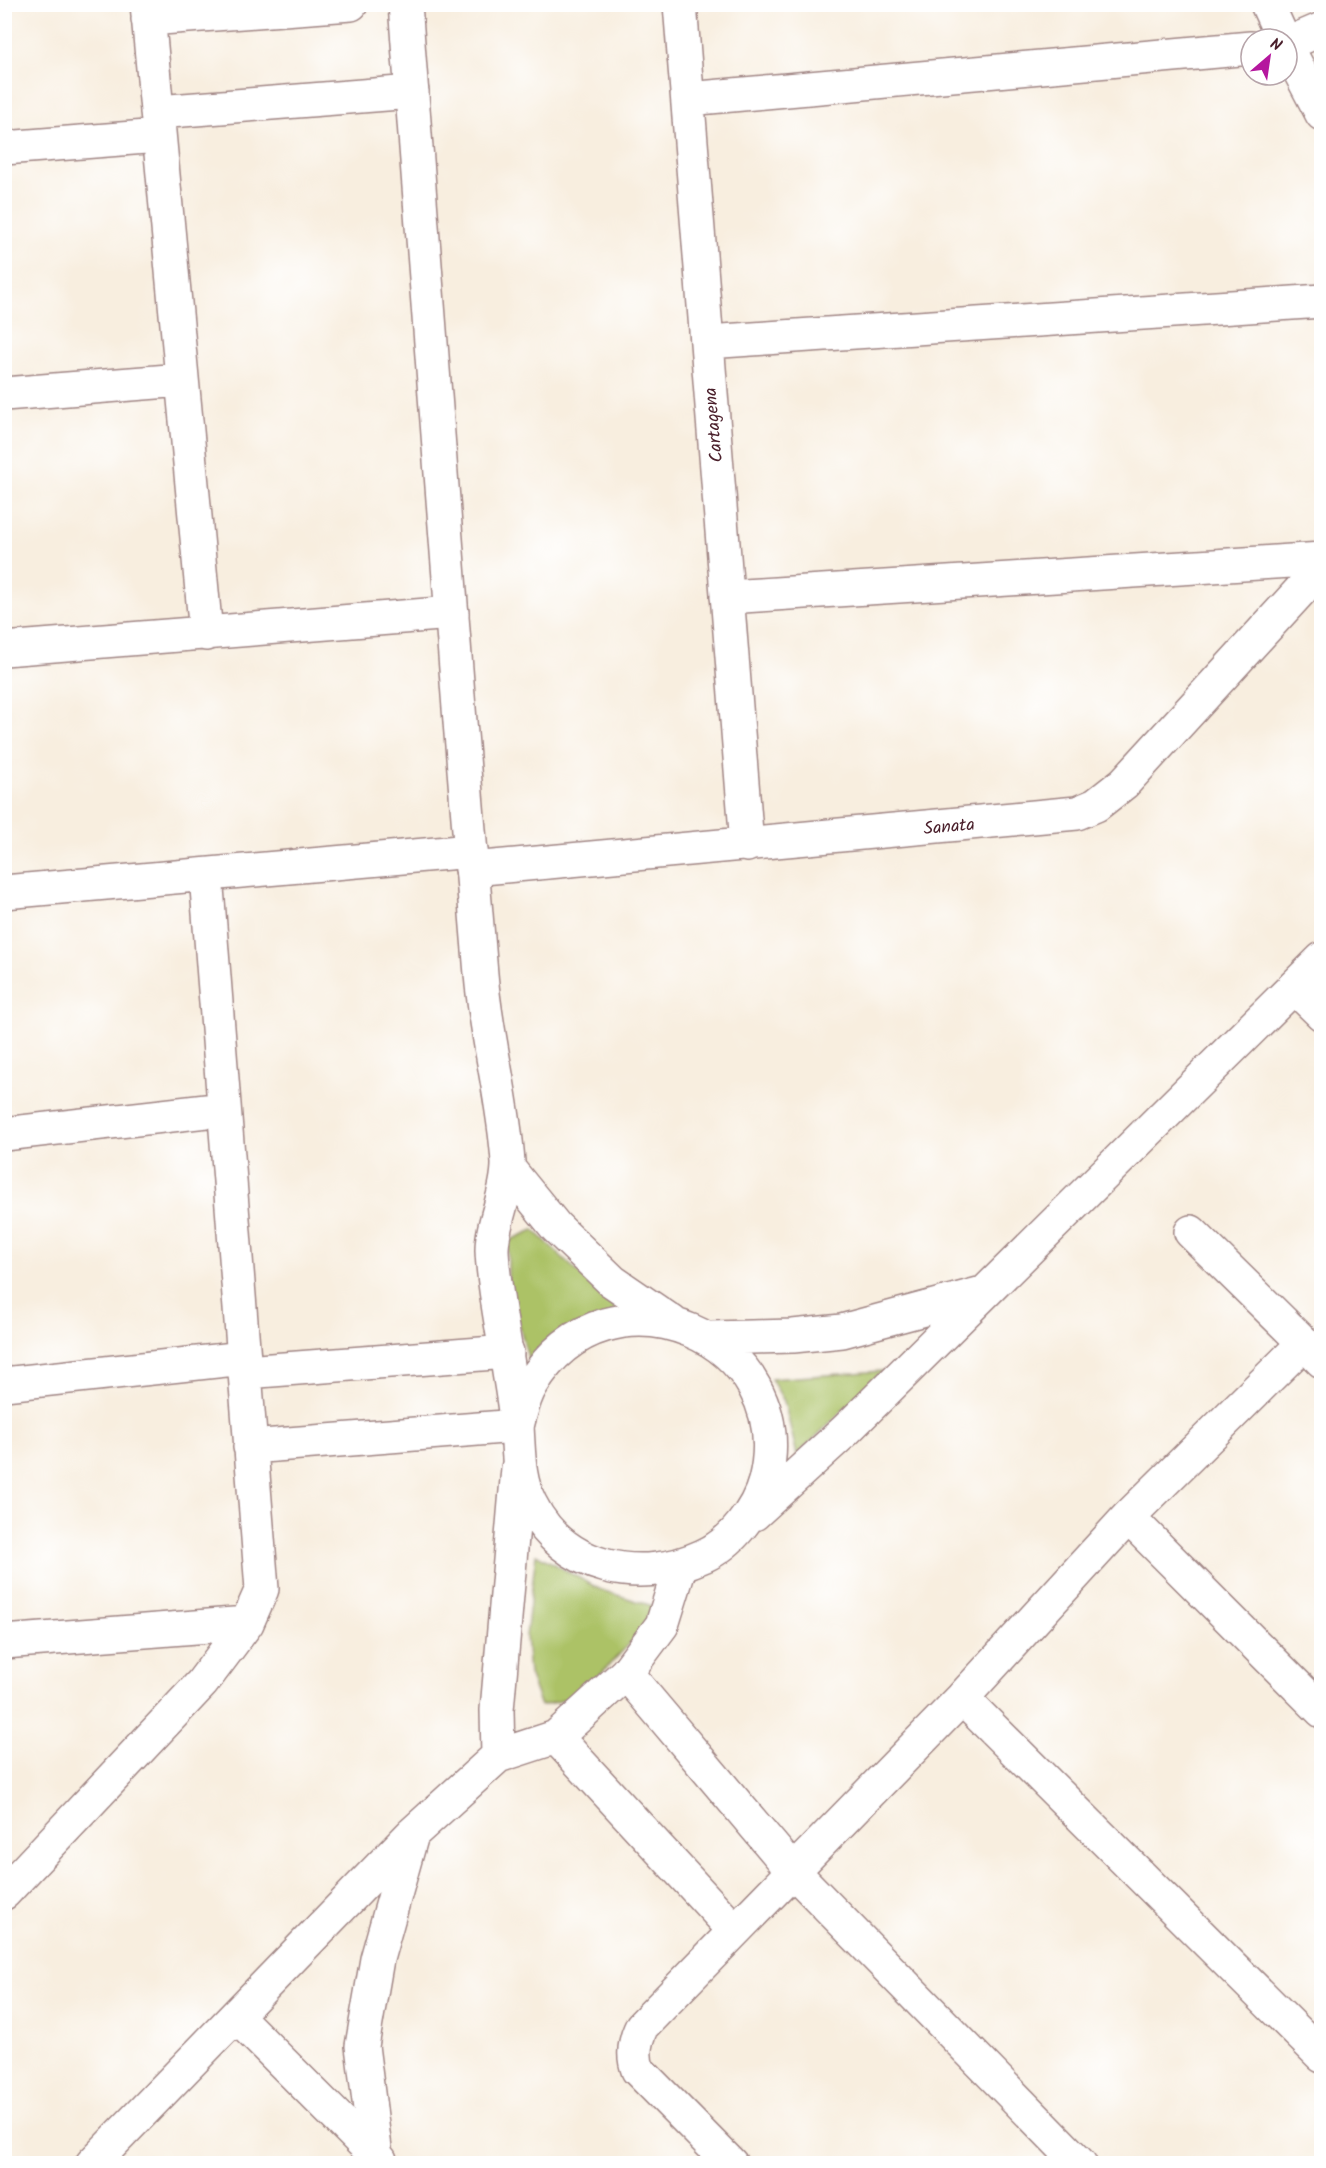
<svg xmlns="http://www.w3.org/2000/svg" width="1326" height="2168" viewBox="0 0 1326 2168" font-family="Kalam,sans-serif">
	<rect width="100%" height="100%" fill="#fff"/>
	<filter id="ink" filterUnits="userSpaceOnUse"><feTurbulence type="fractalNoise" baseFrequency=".0167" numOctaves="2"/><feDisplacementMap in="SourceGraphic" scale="12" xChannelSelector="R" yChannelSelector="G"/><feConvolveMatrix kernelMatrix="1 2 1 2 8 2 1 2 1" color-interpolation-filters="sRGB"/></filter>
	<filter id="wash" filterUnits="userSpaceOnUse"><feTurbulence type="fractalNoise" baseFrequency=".008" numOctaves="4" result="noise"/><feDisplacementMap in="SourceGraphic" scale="24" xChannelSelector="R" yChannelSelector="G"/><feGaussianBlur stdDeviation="1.35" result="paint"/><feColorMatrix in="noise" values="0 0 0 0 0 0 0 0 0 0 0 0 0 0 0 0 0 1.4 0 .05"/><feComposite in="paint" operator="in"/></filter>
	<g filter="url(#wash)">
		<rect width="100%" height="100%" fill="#f8eedf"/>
		<path fill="#acc266" stroke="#7b7048" stroke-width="1.5" d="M534 1230 619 1312 537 1363 529 1362 508 1281V1241Z
			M883 1371 797 1455 784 1401 771 1379Z
			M536 1554 601 1590 656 1607 637 1636 579 1696 541 1706 529 1674 526 1636Z"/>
	</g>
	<g filter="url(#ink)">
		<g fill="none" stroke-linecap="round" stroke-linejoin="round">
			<g stroke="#a18685" stroke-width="36">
				<path id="minor" d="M147 4 206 634
					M680 4 747 845
					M1267 4 1283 39
					M148 19 351 4
					M1287 44 1322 29
					M1287 47 1322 114
					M688 99 1251 48
					M157 112 412 92
					M4 148 159 136
					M707 342 1322 301
					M4 394 182 380
					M727 597 1322 559
					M4 649 452 613
					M472 869 1077 813 1096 805 1124 783 1322 567
					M4 892 471 851
					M1294 987 1322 1014
					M4 1134 224 1109
					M1191 1232 1304 1343
					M245 1372 507 1352
					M4 1384 244 1358
					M250 1447 517 1426
					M518 1468 497 1710 498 1756 556 1737 626 1673 662 1625 680 1567
					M1128 1517 1322 1711
					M4 1642 247 1623
					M626 1673 793 1871 1080 2164
					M962 1698 1322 2056
					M556 1737 734 1930
					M4 1893 202 1683 247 1623 262 1589 206 875
					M236 2016 380 2160
					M376 2156 362 2046 377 1959 411 1838
					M92 2164 412 1834 498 1756
					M731 2164 638 2070C632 2055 635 2040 642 2026L962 1698 1128 1517 1304 1343 1322 1361"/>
			</g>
			<g stroke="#a18685" stroke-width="36">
				<path id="tertiary" d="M405 4C430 328 453 651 481 974 486 1037 504 1099 508 1162 509 1192 492 1221 492 1250 493 1286 504 1335 509 1372 512 1390 515 1409 517 1427 519 1455 518 1478 530 1503 563 1570 640 1585 703 1556 731 1544 757 1511 765 1481 801 1337 608 1256 532 1384 524 1396 521 1412 517 1426
					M508 1168 556 1227 612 1281 672 1322
					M711 1338 793 1336 842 1331 979 1294
					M754 1514 846 1430 1322 959"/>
			</g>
			<use href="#minor" stroke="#fff" stroke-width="33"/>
			<use href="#tertiary" stroke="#fff" stroke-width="33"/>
		</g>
	</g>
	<g text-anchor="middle" stroke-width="4.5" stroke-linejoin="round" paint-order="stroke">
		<g font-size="18" fill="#4a1f2b" stroke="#fff">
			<text transform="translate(713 425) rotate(-95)" y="6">Cartagena</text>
			<text transform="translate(949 826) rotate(-5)" y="6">Sanata</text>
		</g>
	</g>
	<rect width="1326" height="2168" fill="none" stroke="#fff" stroke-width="24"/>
	<g transform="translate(1269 57) rotate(29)"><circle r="28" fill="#ffffff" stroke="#b7a5aa" stroke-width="1.5"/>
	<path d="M0-4.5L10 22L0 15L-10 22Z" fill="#b5179e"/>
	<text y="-9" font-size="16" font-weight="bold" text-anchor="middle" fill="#4a1f2b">N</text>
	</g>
</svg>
